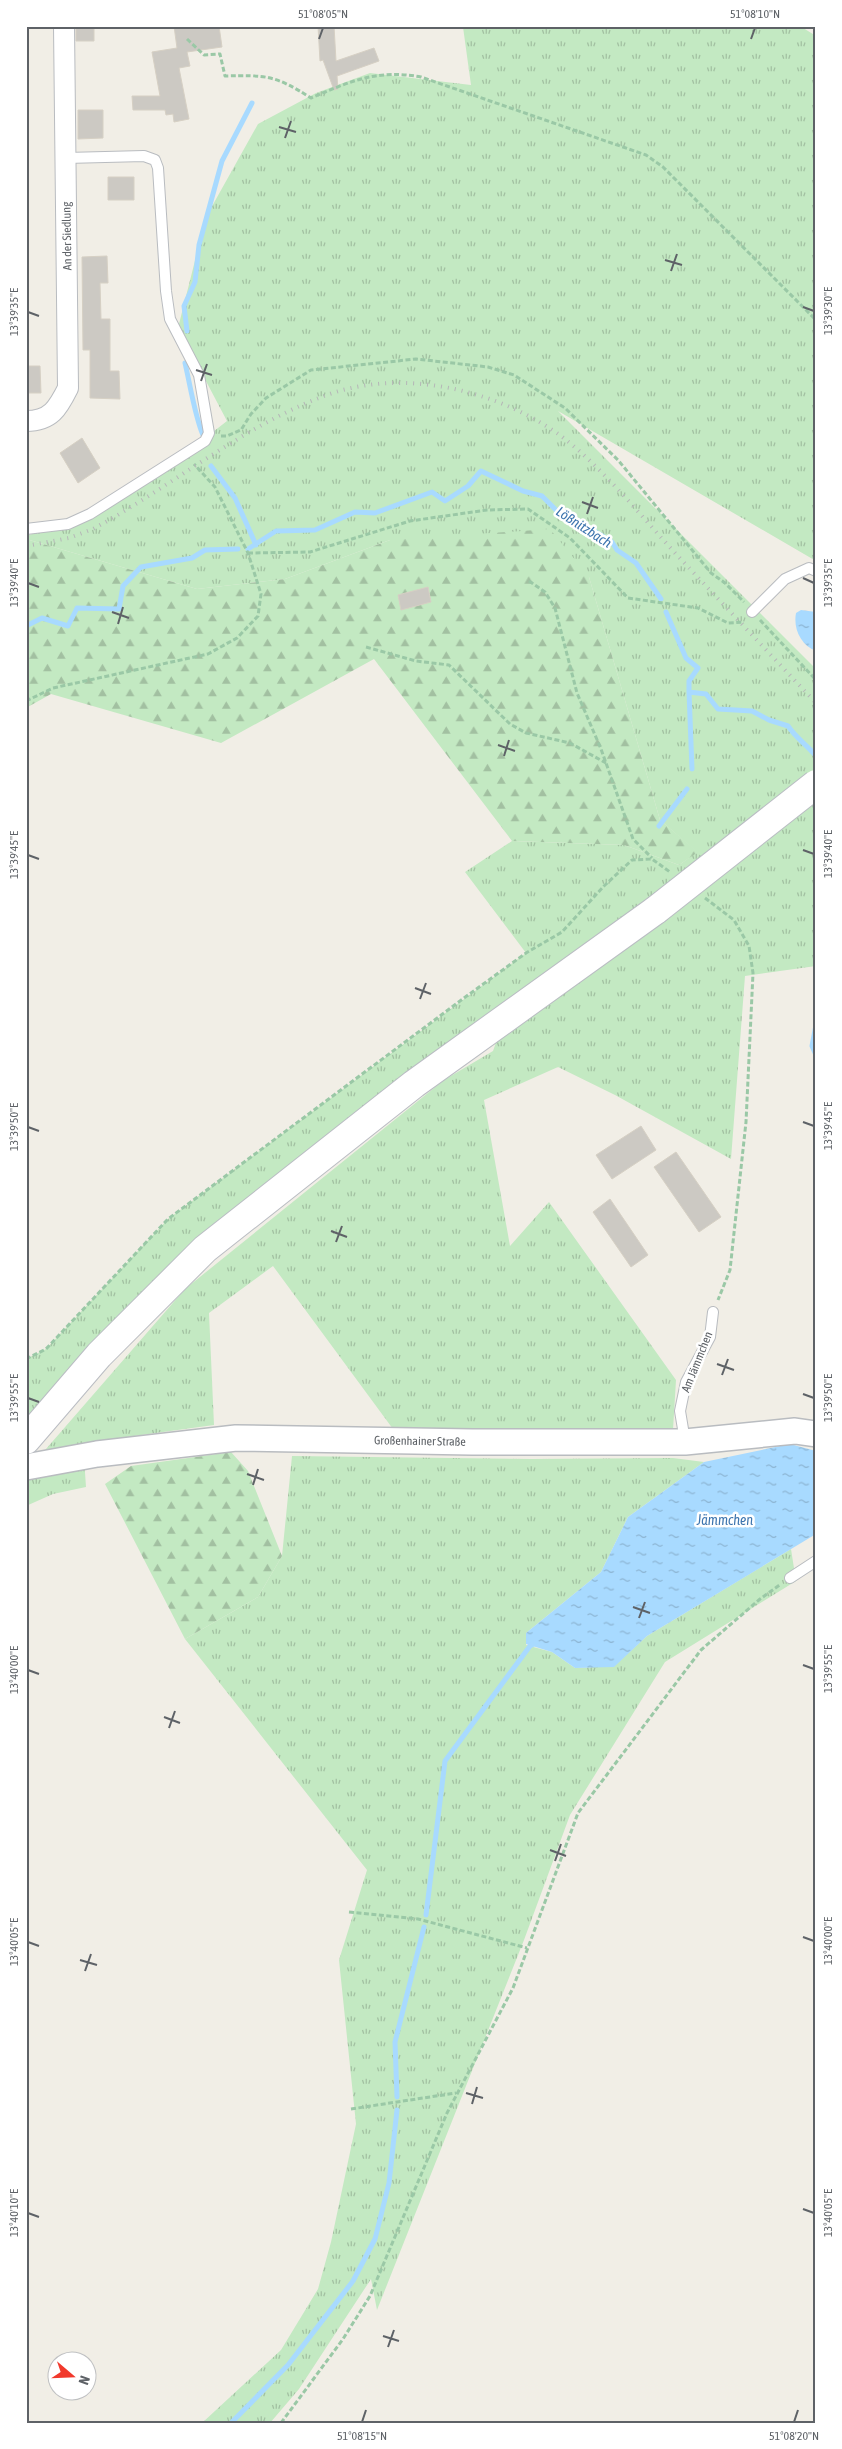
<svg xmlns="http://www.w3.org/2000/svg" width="842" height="2449" viewBox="0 0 842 2449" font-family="'Asap Condensed',sans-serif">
	<defs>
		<pattern id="grass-tufts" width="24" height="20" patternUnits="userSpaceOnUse" patternTransform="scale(1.25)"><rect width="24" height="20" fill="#c3e9c2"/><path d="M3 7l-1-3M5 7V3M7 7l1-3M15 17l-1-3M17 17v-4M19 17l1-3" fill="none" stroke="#a2c0a1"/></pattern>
		<pattern id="forest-firs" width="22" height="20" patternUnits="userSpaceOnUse" patternTransform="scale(1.25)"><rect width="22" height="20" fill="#c3e9c2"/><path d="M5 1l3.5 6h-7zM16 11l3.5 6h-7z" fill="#a2c0a1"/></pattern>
		<pattern id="water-ripples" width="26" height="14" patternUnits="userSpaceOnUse" patternTransform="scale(1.25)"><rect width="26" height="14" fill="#a8daff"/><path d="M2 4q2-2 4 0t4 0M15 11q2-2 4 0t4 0" fill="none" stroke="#8cb4d2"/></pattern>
	</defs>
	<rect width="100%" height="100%" fill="#f1eee6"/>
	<path fill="url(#grass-tufts)" d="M461 26H800L816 36V561L558 411 816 669V966L745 976 731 1159 615 1095 558 1067 484 1100 510 1246 549 1202 676 1380 673 1430 393 1429 273 1266 209 1313 214 1425 83 1443 86 1487 53 1494 26 1506V1472L185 1289 444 1080 493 1051 509 1005 256 1194 26 1428V1359L46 1349 168 1219 526 953 465 872 512 841 624 845 679 865 697 852 660 820 589 577 390 540 285 579 197 589 26 539V536L78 519 182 456 227 421 178 328 206 217 258 124 316 93 370 73 471 85 463 27Z
		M292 1456 532 1459 673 1458 704 1462 628 1517 601 1572 526 1633V1645L552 1652 575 1668 614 1666 647 1636 791 1549 796 1581 665 1662 570 1815 524 1940 377 2310 371 2279 299 2389 270 2423H202L281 2350 318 2289 331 2242 356 2124 339 1960 367 1870 185 1639 258 1597 282 1556Z"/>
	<path fill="url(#forest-firs)" d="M550 529 589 577 660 820 698 852 679 865 624 845 512 841 374 659 221 743 51 694 26 708V539L197 589 285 579 390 540Z
		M231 1452 248 1471 282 1556 258 1597 185 1639 105 1484 131 1466Z"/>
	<path fill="url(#water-ripples)" d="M801 610 816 612V651C801 645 793 629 796 613Z
		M790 1444 816 1451V1534L647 1636 614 1667 575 1668 552 1652 526 1644V1633L601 1572 628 1517 704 1462Z"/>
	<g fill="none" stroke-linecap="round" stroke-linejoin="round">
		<path stroke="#a8daff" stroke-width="5" d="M187 331 184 306 195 282 199 245 222 161 252 103
			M185 363C190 384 195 417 203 435
			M211 466 235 498 256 545
			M248 549 276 531 315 530 355 512 375 513 432 492 445 501 468 486 481 471 523 491 542 496 558 512 566 513 612 542 617 550 636 563 661 599
			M666 612 686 658 698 668 689 681V692L706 694 718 709 752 711 769 720 788 726C796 738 807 745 816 756
			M26 626 42 618 68 626 77 608 119 609 123 586 141 567 192 558 205 550 238 549
			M689 692 692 769
			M659 826 687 789
			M816 1025 812 1046 816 1055
			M426 1915 445 1761 530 1646 535 1643
			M397 2097 395 2042 424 1927
			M231 2423 288 2365 353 2281 375 2239 389 2183 397 2110"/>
	</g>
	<path fill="#ccc9c3" stroke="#d6d0c4" d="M76 26H94V41H76Z
		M174 26H219L222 47 187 52 190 66 179 68 189 119 174 122 173 114 166 115 165 110H133L132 96H160L152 52 177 48Z
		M318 26H334L336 61 374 48 379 61 337 76 338 89 334 90 323 60 320 61Z
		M78 110H103V138L78 139Z
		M108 177H134V200H108Z
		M107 256 108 283H100L101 319H110V371H119L120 399 90 398V350H83L82 257Z
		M26 366H40L41 393H26Z
		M82 438 100 468 78 483 60 453Z
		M428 587 431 602 401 610 398 595Z
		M641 1126 656 1150 612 1179 596 1155Z
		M676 1152 721 1217 699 1232 654 1167Z
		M610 1199 648 1255 631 1267 593 1212Z"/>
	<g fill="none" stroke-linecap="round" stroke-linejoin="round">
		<g stroke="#b9bcc0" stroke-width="12">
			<path id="service" d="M26 529 68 524 90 514 205 441 209 433 199 375 170 319 166 291 158 168 155 160 144 156 66 158
				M752 612 785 579 809 568 816 571
				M685 1441 680 1411 686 1382 710 1337 713 1312
				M790 1578 816 1561"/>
		</g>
		<g stroke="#b9bcc0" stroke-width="22">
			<path id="minor" d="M26 421C51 421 58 408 68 388L64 26"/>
		</g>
		<g stroke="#b9bcc0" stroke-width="28">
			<g id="tertiary">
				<path id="s1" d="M26 1467 97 1454 236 1438 472 1442H685L795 1431 816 1434"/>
			</g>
		</g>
		<g stroke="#babdc3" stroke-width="30">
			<path id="secondary" d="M26 1440 99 1355 205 1249 414 1084 656 910"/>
		</g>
		<path stroke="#9ac8a6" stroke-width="3" stroke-dasharray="5 2.5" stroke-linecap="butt" d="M187 39 204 55 220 54 225 76C266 75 275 75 311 98 351 81 377 69 421 77L646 155 663 167 816 320
			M221 436H227L241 430 251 414 266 398 311 370 416 359 488 367 514 375 565 408 618 460 711 573 725 583 744 602
			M248 553 310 552 410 521 487 510 528 509 570 538 628 598 698 608 728 623 744 622
			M529 581 545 592 555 608 577 693 601 749 633 839 652 858
			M760 620 816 680
			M366 647 416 661 449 665 510 724 526 733 570 743 606 763
			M26 701 53 688 208 654 237 638 258 616 261 594 248 553 215 487 194 464
			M705 898 734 920 749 946 753 973 746 1122 730 1270 718 1300
			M26 1359 46 1349 168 1219 464 998 526 953 562 932 604 886 632 860 652 859 670 872
			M349 1912 418 1919 527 1948
			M351 2109 456 2093
			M281 2423 343 2339 370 2296 447 2113 513 1988 578 1813 701 1650 760 1599 781 1584"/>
		<use href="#service" stroke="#fff" stroke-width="10"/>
		<use href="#minor" stroke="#fff" stroke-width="20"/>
		<use href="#tertiary" stroke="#fff" stroke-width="25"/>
		<use href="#secondary" stroke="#fff" stroke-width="28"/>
		<path stroke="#b5b6b7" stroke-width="4" stroke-dasharray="1 6" stroke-linecap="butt" d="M26 546 69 538 93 529C171 487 241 427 324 396 401 367 496 389 561 436 602 467 641 516 676 554 722 603 769 653 816 703"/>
		<g stroke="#babdc3" stroke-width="30" stroke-linecap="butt">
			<path id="secondary-bridge" d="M656 910 816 784"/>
		</g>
		<use href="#secondary-bridge" stroke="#fff" stroke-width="28"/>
	</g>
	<path fill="none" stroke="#5e6267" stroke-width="2" d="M319 39 323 28M751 39 755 28M279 127 296 132M285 138 291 121M665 260 682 265M671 271 677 254M803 307 814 311M28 312 39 316M196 370 212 375M201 381 207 364M582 502 598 508M587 514 593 497M803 578 814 583M28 583 39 587M112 612 129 618M118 624 123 607M498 745 515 751M504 756 509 740M803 850 814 854M28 855 39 859M415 988 431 994M420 999 426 983M803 1122 814 1126M28 1127 39 1131M331 1231 347 1237M336 1242 342 1226M717 1364 734 1370M722 1375 728 1359M803 1394 814 1398M28 1398 39 1402M247 1474 264 1480M253 1485 258 1469M633 1607 650 1613M639 1618 645 1602M803 1665 814 1669M28 1670 39 1674M164 1717 180 1723M169 1728 175 1711M550 1850 566 1856M555 1861 561 1844M803 1937 814 1941M28 1942 39 1946M80 1960 97 1965M85 1971 91 1954M466 2093 483 2098M472 2104 477 2087M803 2209 814 2213M28 2213 39 2217M383 2336 399 2341M388 2347 394 2330M362 2422 366 2410M794 2422 798 2410"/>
	<g text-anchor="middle" stroke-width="5" stroke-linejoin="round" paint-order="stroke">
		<g font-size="12" fill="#5e6267" stroke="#fff">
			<text transform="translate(67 236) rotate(-91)" y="4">An der Siedlung</text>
			<text transform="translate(697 1362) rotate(-68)" y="4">Am Jämmchen</text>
			<text dy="4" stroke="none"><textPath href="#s1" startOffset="396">Großenhainer Straße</textPath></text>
		</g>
		<g font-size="14" font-style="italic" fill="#3c74ae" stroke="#fff">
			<text transform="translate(584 527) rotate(33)" y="5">Lößnitzbach</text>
			<text x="725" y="1525">Jämmchen</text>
		</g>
	</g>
	<rect width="842" height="2449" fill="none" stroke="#ffffff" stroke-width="55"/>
	<g transform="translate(72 2376) rotate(109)"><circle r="24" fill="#ffffff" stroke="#bfc0c2"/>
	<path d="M0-4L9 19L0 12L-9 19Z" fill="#f1392c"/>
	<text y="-8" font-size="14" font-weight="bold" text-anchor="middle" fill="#5e6267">N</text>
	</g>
	<rect x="28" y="28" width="786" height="2394" fill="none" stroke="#5e6267" stroke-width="2"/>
	<g font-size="12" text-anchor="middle" fill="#5e6267">
		<text x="323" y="18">51°08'05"N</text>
		<text x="755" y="18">51°08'10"N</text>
		<text transform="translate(828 311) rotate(-90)" y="4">13°39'30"E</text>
		<text transform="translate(14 312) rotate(-90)" y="4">13°39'35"E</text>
		<text transform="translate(828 583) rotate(-90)" y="4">13°39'35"E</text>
		<text transform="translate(14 583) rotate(-90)" y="4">13°39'40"E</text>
		<text transform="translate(828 854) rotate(-90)" y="4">13°39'40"E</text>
		<text transform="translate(14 855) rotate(-90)" y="4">13°39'45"E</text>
		<text transform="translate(828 1126) rotate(-90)" y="4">13°39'45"E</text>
		<text transform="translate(14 1127) rotate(-90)" y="4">13°39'50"E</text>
		<text transform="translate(828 1398) rotate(-90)" y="4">13°39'50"E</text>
		<text transform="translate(14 1398) rotate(-90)" y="4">13°39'55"E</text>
		<text transform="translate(828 1669) rotate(-90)" y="4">13°39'55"E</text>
		<text transform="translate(14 1670) rotate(-90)" y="4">13°40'00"E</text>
		<text transform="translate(828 1941) rotate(-90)" y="4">13°40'00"E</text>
		<text transform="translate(14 1942) rotate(-90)" y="4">13°40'05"E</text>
		<text transform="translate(828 2213) rotate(-90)" y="4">13°40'05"E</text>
		<text transform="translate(14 2213) rotate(-90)" y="4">13°40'10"E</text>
		<text x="362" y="2440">51°08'15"N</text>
		<text x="794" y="2440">51°08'20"N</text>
	</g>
</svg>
